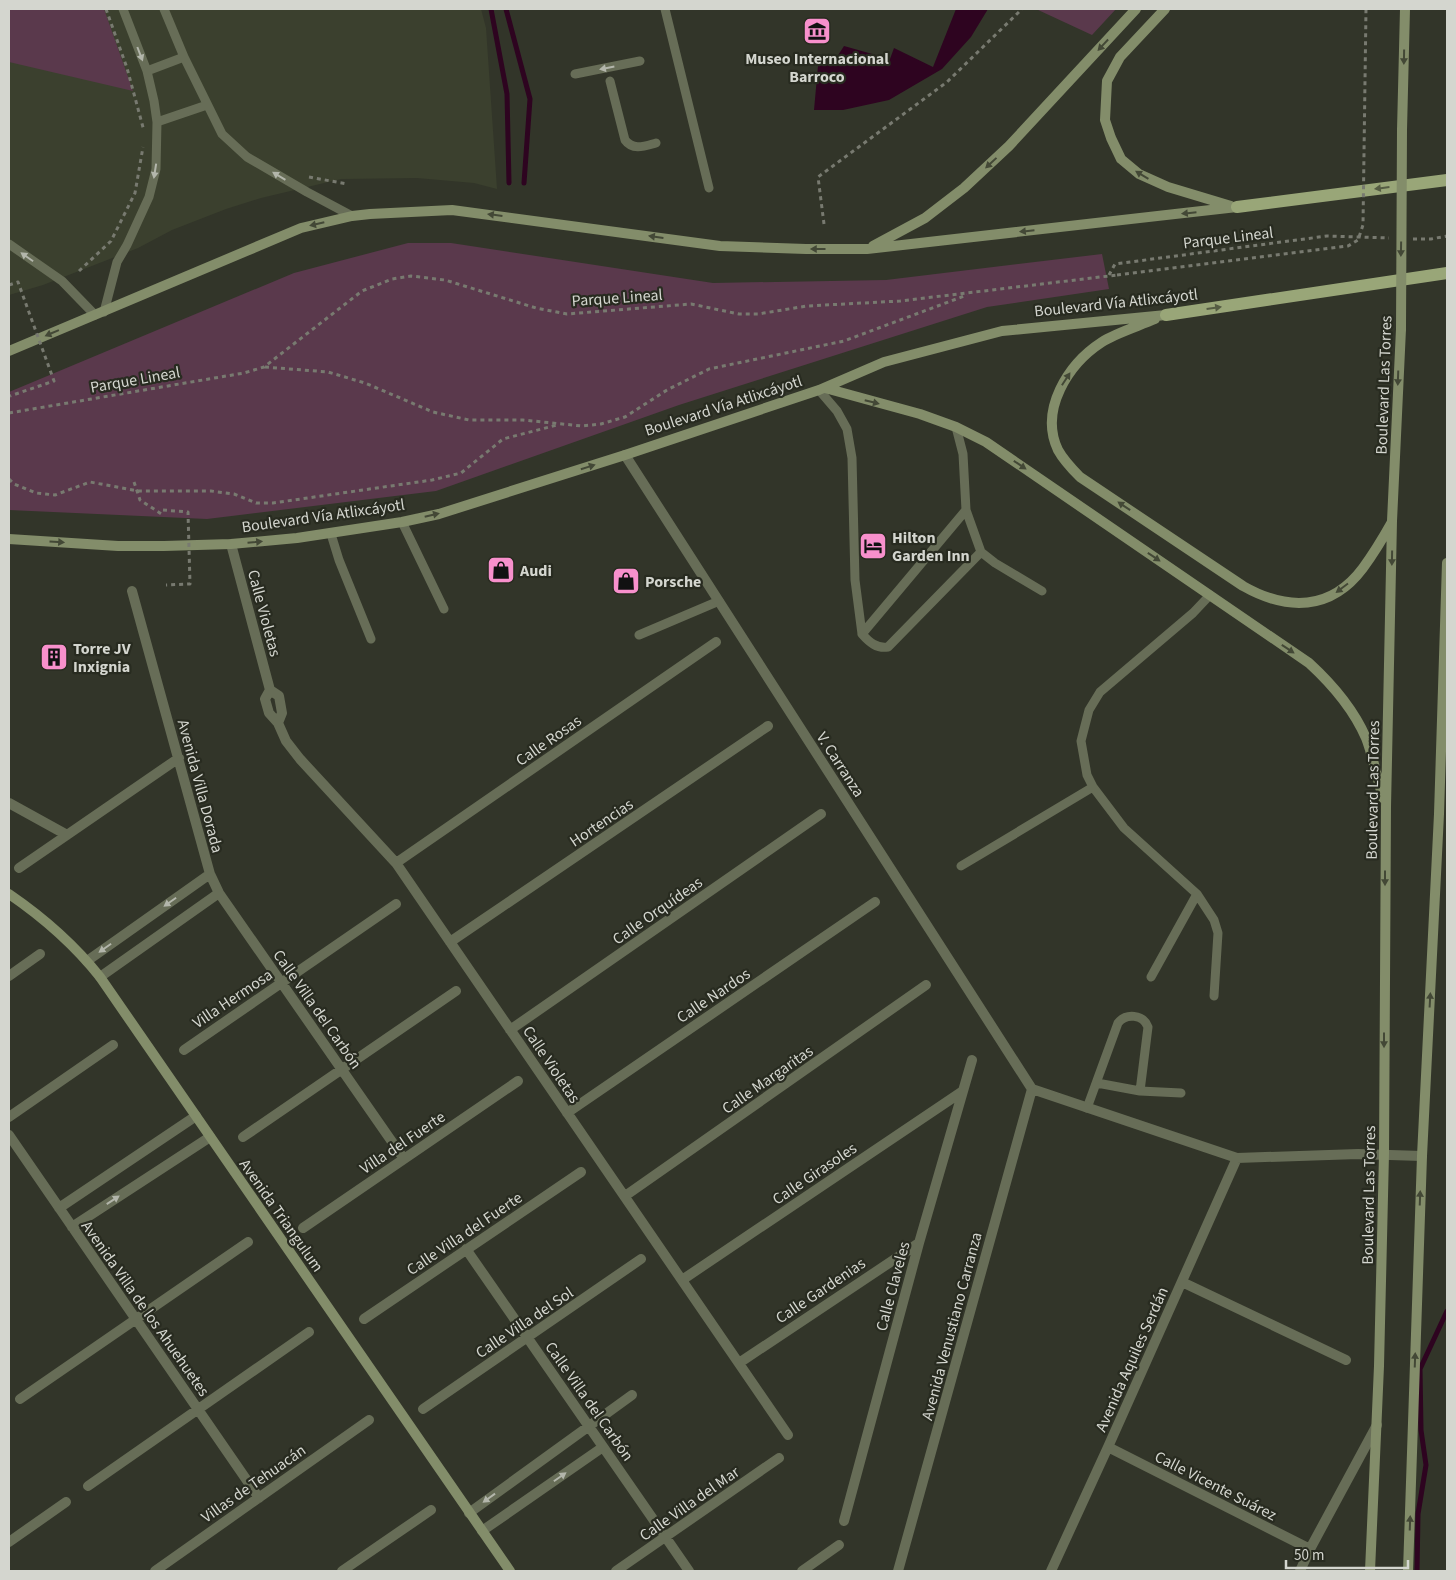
<svg xmlns="http://www.w3.org/2000/svg" width="1456" height="1580" viewBox="0 0 1456 1580" font-family="'Source Sans 3',sans-serif">
	<rect width="100%" height="100%" fill="#323529"/>
	<path fill="#3b402e" d="M9 9H481L486 28 497 189 474 183 417 178 341 179 261 198 226 209 172 230 138 248 43 285 9 295Z"/>
	<path fill="#5a394c" d="M9 9H104L133 91 9 62Z
		M1036 9H1116L1092 35Z
		M408 243H451L713 283 886 280 1102 254 1109 289 987 307 679 405 436 491 207 519 9 510V392L294 273Z"/>
	<path fill="#2e0420" d="M956 9H988L971 37 942 69 889 100 843 110H814L819 55 835 60 844 46 890 59 894 48 933 67Z"/>
	<g fill="none" stroke-linecap="round" stroke-linejoin="round">
		<path stroke="#2e0420" stroke-width="5" d="M491 9 507 94 509 183
			M506 9 530 99 524 183
			M1417 1571 1418 1514 1426 1465 1421 1430 1420 1369 1447 1311"/>
		<path stroke="#787a70" stroke-width="3" stroke-dasharray="4 4" stroke-linecap="butt" d="M106 9 127 68 144 131
			M309 177 347 184
			M824 224 818 177 947 82 1022 9
			M1413 239H1431L1447 236
			M79 271 111 241 135 193 143 147
			M1109 275 1115 264 1327 236 1389 238
			M265 367 328 372 365 383 433 412 469 420H523L582 426 601 424 625 417 667 390 709 369 844 341 967 295
			M9 396H10
			M9 413 244 373 264 367 362 291 392 279 411 276 445 280 536 308 567 314 691 304 739 314H758L807 306 900 301 1117 275
			M9 479 14 484 36 493 55 495 90 482 138 491H211L234 494 256 503H273L432 480 461 473 503 439 557 425
			M134 482 140 500 163 515"/>
		<path stroke="#676d57" stroke-width="9" d="M164 9 184 57 222 134 247 157 307 192 352 216
			M665 9 709 188
			M147 71 184 57
			M575 74 640 61
			M610 81 625 140C633 151 645 146 656 143
			M157 122 207 105
			M9 244 62 281 95 315
			M104 312 117 262 127 245 149 197 156 169 157 122 154 101 147 71 123 9
			M819 390 837 411 847 429 852 458 855 580 862 634
			M956 427 963 454 966 510 981 552 995 563 1042 591
			M966 510 862 634C869 642 877 649 888 647L981 552
			M402 522 444 609
			M331 534 339 560 371 639
			M639 635 719 601
			M961 866 1093 787
			M1197 894 1214 920 1218 933 1214 996
			M1151 977 1197 894 1124 828 1093 787 1087 775 1081 741 1089 710 1100 692 1193 613 1210 595
			M1097 1083 1140 1091 1181 1093
			M1087 1108 1118 1023C1126 1013 1143 1014 1148 1027L1140 1091"/>
		<path stroke="#676d57" stroke-width="10" d="M625 455 1032 1089
			M231 544 270 690 279 696 282 713 278 723
			M132 591 210 874 219 893 404 1159
			M270 690 265 699 269 713 278 723 286 741 300 759 396 863 788 1435
			M9 803 67 835
			M396 863 716 642
			M19 868 179 758
			M450 942 768 726
			M87 961 210 874
			M9 976 40 954
			M100 977 219 893
			M510 1030 821 814
			M184 1050 396 904
			M1032 1089 1237 1158 1358 1154 1422 1156
			M567 1113 875 902
			M9 1117 113 1045
			M9 1135 259 1498
			M243 1137 456 991
			M625 1196 926 985
			M59 1208 196 1116
			M72 1227 210 1137
			M303 1228 518 1081
			M466 1249 689 1571
			M682 1280 963 1091
			M1182 1282 1346 1360
			M364 1319 581 1172
			M739 1363 919 1243
			M20 1399 248 1242
			M423 1409 641 1259
			M1108 1447 1310 1549
			M88 1486 309 1332
			M469 1513 632 1395
			M844 1521 919 1243 972 1060
			M482 1531 603 1447
			M9 1542 66 1502
			M155 1571 369 1420
			M342 1571 431 1510
			M616 1571 779 1458
			M802 1571 839 1545
			M898 1571 1032 1089
			M1051 1571 1108 1447 1237 1158
			M1300 1571 1310 1549 1377 1425"/>
		<path stroke="#838d6a" stroke-width="10" d="M1165 9 1120 57 1107 81 1105 120 1111 138 1121 159 1139 174 1168 187 1231 206
			M1402 130 1405 9
			M873 246 925 218 964 188 1009 146 1136 9
			M1155 319C1139 326 1116 333 1102 342 1068 364 1039 410 1058 450 1064 461 1072 469 1080 477L1243 586C1287 611 1331 611 1363 568 1374 553 1383 538 1392 522
			M9 351 301 228 352 216 370 214 452 210 720 246 806 249H867L1237 207
			M825 388 920 414 956 427 986 442 1309 663C1333 685 1353 708 1366 738 1373 756 1377 778 1383 798
			M9 539 118 546H164L231 544 297 538 402 522 439 514 625 455 819 390 884 362 1002 331 1166 315
			M9 894C44 918 73 943 100 977L510 1571
			M1370 1571 1379 1366 1384 1154 1386 807 1392 521 1401 329
			M1408 1571 1422 1156 1439 814 1447 563"/>
		<path stroke="#99a678" stroke-width="12" d="M1237 207 1447 180
			M1166 315 1447 273"/>
		<path stroke="#787a70" stroke-width="3" stroke-dasharray="4 4" stroke-linecap="butt" d="M1117 275 1348 246 1358 240 1363 225 1366 9
			M9 285 18 282 54 381 10 396
			M163 510 188 512 190 584 166 585"/>
		<path stroke="#838d6a" stroke-width="10" d="M1401 329 1402 130"/>
	</g>
	<defs><path id="oneway-solid" d="M-6-.8H1V-3.2L6.5 0L1 3.2V.8H-6Z" transform="scale(1.25)"/></defs>
	<g fill="#434836">
		<use href="#oneway-solid" transform="translate(1103 45) rotate(133)"/>
		<use href="#oneway-solid" transform="translate(1404 57) rotate(91)"/>
		<use href="#oneway-solid" transform="translate(991 163) rotate(137)"/>
		<use href="#oneway-solid" transform="translate(1142 175) rotate(-149)"/>
		<use href="#oneway-solid" transform="translate(1189 213) rotate(174)"/>
		<use href="#oneway-solid" transform="translate(495 215) rotate(-173)"/>
		<use href="#oneway-solid" transform="translate(317 224) rotate(167)"/>
		<use href="#oneway-solid" transform="translate(1027 231) rotate(174)"/>
		<use href="#oneway-solid" transform="translate(656 237) rotate(-172)"/>
		<use href="#oneway-solid" transform="translate(818 249) rotate(-180)"/>
		<use href="#oneway-solid" transform="translate(1401 249) rotate(91)"/>
		<use href="#oneway-solid" transform="translate(52 333) rotate(157)"/>
		<use href="#oneway-solid" transform="translate(1398 378) rotate(92)"/>
		<use href="#oneway-solid" transform="translate(1066 379) rotate(-57)"/>
		<use href="#oneway-solid" transform="translate(872 402) rotate(14)"/>
		<use href="#oneway-solid" transform="translate(1020 465) rotate(34)"/>
		<use href="#oneway-solid" transform="translate(588 467) rotate(-18)"/>
		<use href="#oneway-solid" transform="translate(1124 506) rotate(-146)"/>
		<use href="#oneway-solid" transform="translate(432 515) rotate(-13)"/>
		<use href="#oneway-solid" transform="translate(57 542) rotate(4)"/>
		<use href="#oneway-solid" transform="translate(255 542) rotate(-5)"/>
		<use href="#oneway-solid" transform="translate(1154 557) rotate(34)"/>
		<use href="#oneway-solid" transform="translate(1392 558) rotate(91)"/>
		<use href="#oneway-solid" transform="translate(1342 588) rotate(143)"/>
		<use href="#oneway-solid" transform="translate(1288 649) rotate(34)"/>
		<use href="#oneway-solid" transform="translate(1385 878) rotate(90)"/>
		<use href="#oneway-solid" transform="translate(1430 1000) rotate(-87)"/>
		<use href="#oneway-solid" transform="translate(1384 1040) rotate(90)"/>
		<use href="#oneway-solid" transform="translate(1420 1198) rotate(-88)"/>
		<use href="#oneway-solid" transform="translate(1415 1360) rotate(-88)"/>
		<use href="#oneway-solid" transform="translate(1410 1523) rotate(-88)"/>
	</g>
	<g fill="#b3b6ab">
		<use href="#oneway-solid" transform="translate(140 54) rotate(69)"/>
		<use href="#oneway-solid" transform="translate(607 68) rotate(169)"/>
		<use href="#oneway-solid" transform="translate(155 171) rotate(99)"/>
		<use href="#oneway-solid" transform="translate(279 176) rotate(-149)"/>
		<use href="#oneway-solid" transform="translate(27 257) rotate(-145)"/>
		<use href="#oneway-solid" transform="translate(170 902) rotate(145)"/>
		<use href="#oneway-solid" transform="translate(105 948) rotate(145)"/>
		<use href="#oneway-solid" transform="translate(113 1200) rotate(-33)"/>
		<use href="#oneway-solid" transform="translate(560 1477) rotate(-35)"/>
		<use href="#oneway-solid" transform="translate(489 1498) rotate(144)"/>
	</g>
	<g fill="#555c43">
		<use href="#oneway-solid" transform="translate(1382 188) rotate(173)"/>
		<use href="#oneway-solid" transform="translate(1214 308) rotate(-8)"/>
	</g>
	<defs>
		<g id="museum-square" transform="scale(1.4375)"><rect x="-9" y="-9" width="18" height="18" rx="4" fill="#f890cc" stroke="#282b20"/><path d="M0-6L6-3V-2H-6V-3ZM-5-1h2V3h-2ZM-1-1h2V3h-2ZM3-1h2V3H3ZM-6 4H6V6H-6Z" fill="#111"/></g>
		<g id="hotel-square" transform="scale(1.4375)"><rect x="-9" y="-9" width="18" height="18" rx="4" fill="#f890cc" stroke="#282b20"/><path d="M-6-4.5h1.5V1H6V5H4.5V3h-9V5H-6ZM-4 0a1.8 1.8 0 1 1 3.6 0ZM.5 0V-2.5h3Q6-2.5 6 0Z" fill="#111"/></g>
		<g id="shop-square" transform="scale(1.4375)"><rect x="-9" y="-9" width="18" height="18" rx="4" fill="#f890cc" stroke="#282b20"/><path d="M-5-2.5h2.3a2.7 3.5 0 0 1 5.4 0H5L5.5 6h-11ZM-1.5-2.5h3a1.5 2.3 0 0 0-3 0Z" fill="#111"/></g>
		<g id="building-square" transform="scale(1.4375)"><rect x="-9" y="-9" width="18" height="18" rx="4" fill="#f890cc" stroke="#282b20"/><path d="M-4-6H4V6H1V3H-1V6H-4ZM-2.5-4.3h1.7v1.8h-1.7ZM.8-4.3h1.7v1.8H.8ZM-2.5-1h1.7V.8h-1.7ZM.8-1h1.7V.8H.8Z" fill="#111"/></g>
	</defs>
	<g fill-rule="evenodd">
		<use href="#museum-square" x="817" y="31"/>
		<use href="#hotel-square" x="873" y="546"/>
		<use href="#shop-square" x="501" y="570"/>
		<use href="#shop-square" x="626" y="581"/>
		<use href="#building-square" x="54" y="657"/>
	</g>
	<g text-anchor="middle" stroke-width="4.5" stroke-linejoin="round" paint-order="stroke">
		<g font-size="16" font-weight="bold" fill="#d4d6cf" stroke="#282b20" text-anchor="start">
			<text x="817" y="64" text-anchor="middle">Museo Internacional<tspan x="817" dy="18">Barroco</tspan></text>
			<text x="892" y="543">Hilton<tspan x="892" dy="18">Garden Inn</tspan></text>
			<text x="520" y="576">Audi</text>
			<text x="645" y="587">Porsche</text>
			<text x="73" y="654">Torre JV<tspan x="73" dy="18">Inxignia</tspan></text>
		</g>
		<g font-size="16" fill="#d4d6cf" stroke="#282b20">
			<text transform="translate(1228 237) rotate(-7)" y="6">Parque Lineal</text>
			<text transform="translate(617 297) rotate(-4)" y="6">Parque Lineal</text>
			<text transform="translate(1116 302) rotate(-6)" y="6">Boulevard Vía Atlixcáyotl</text>
			<text transform="translate(135 379) rotate(-10)" y="6">Parque Lineal</text>
			<text transform="translate(1383 385) rotate(-88)" y="6">Boulevard Las Torres</text>
			<text transform="translate(723 405) rotate(-18)" y="6">Boulevard Vía Atlixcáyotl</text>
			<text transform="translate(323 515) rotate(-8)" y="6">Boulevard Vía Atlixcáyotl</text>
			<text transform="translate(265 613) rotate(75)" y="6">Calle Violetas</text>
			<text transform="translate(548 740) rotate(-35)" y="6">Calle Rosas</text>
			<text transform="translate(841 764) rotate(57)" y="6">V. Carranza</text>
			<text transform="translate(201 786) rotate(75)" y="6">Avenida Villa Dorada</text>
			<text transform="translate(1372 790) rotate(-89)" y="6">Boulevard Las Torres</text>
			<text transform="translate(601 822) rotate(-34)" y="6">Hortencias</text>
			<text transform="translate(657 910) rotate(-35)" y="6">Calle Orquídeas</text>
			<text transform="translate(713 995) rotate(-34)" y="6">Calle Nardos</text>
			<text transform="translate(232 998) rotate(-34)" y="6">Villa Hermosa</text>
			<text transform="translate(318 1009) rotate(55)" y="6">Calle Villa del Carbón</text>
			<text transform="translate(552 1064) rotate(56)" y="6">Calle Violetas</text>
			<text transform="translate(767 1079) rotate(-35)" y="6">Calle Margaritas</text>
			<text transform="translate(402 1142) rotate(-34)" y="6">Villa del Fuerte</text>
			<text transform="translate(814 1173) rotate(-34)" y="6">Calle Girasoles</text>
			<text transform="translate(1368 1195) rotate(-89)" y="6">Boulevard Las Torres</text>
			<text transform="translate(282 1215) rotate(55)" y="6">Avenida Triangulum</text>
			<text transform="translate(464 1233) rotate(-34)" y="6">Calle Villa del Fuerte</text>
			<text transform="translate(892 1286) rotate(-75)" y="6">Calle Claveles</text>
			<text transform="translate(820 1290) rotate(-34)" y="6">Calle Gardenias</text>
			<text transform="translate(146 1308) rotate(55)" y="6">Avenida Villa de los Ahuehuetes</text>
			<text transform="translate(524 1322) rotate(-34)" y="6">Calle Villa del Sol</text>
			<text transform="translate(951 1326) rotate(-75)" y="6">Avenida Venustiano Carranza</text>
			<text transform="translate(1131 1359) rotate(-66)" y="6">Avenida Aquiles Serdán</text>
			<text transform="translate(590 1401) rotate(55)" y="6">Calle Villa del Carbón</text>
			<text transform="translate(253 1483) rotate(-35)" y="6">Villas de Tehuacán</text>
			<text transform="translate(1216 1485) rotate(27)" y="6">Calle Vicente Suárez</text>
			<text transform="translate(689 1503) rotate(-35)" y="6">Calle Villa del Mar</text>
		</g>
	</g>
	<rect width="1456" height="1580" fill="none" stroke="#d4d6cf" stroke-width="20"/>
	<path d="M1286 1560v8h122v-8" fill="none" stroke="#d4d6cf" stroke-width="2.5"/>
	<text x="1294" y="1560" font-size="15" fill="#d4d6cf" stroke="#282b20" stroke-width="4" paint-order="stroke">50 m</text>
</svg>
